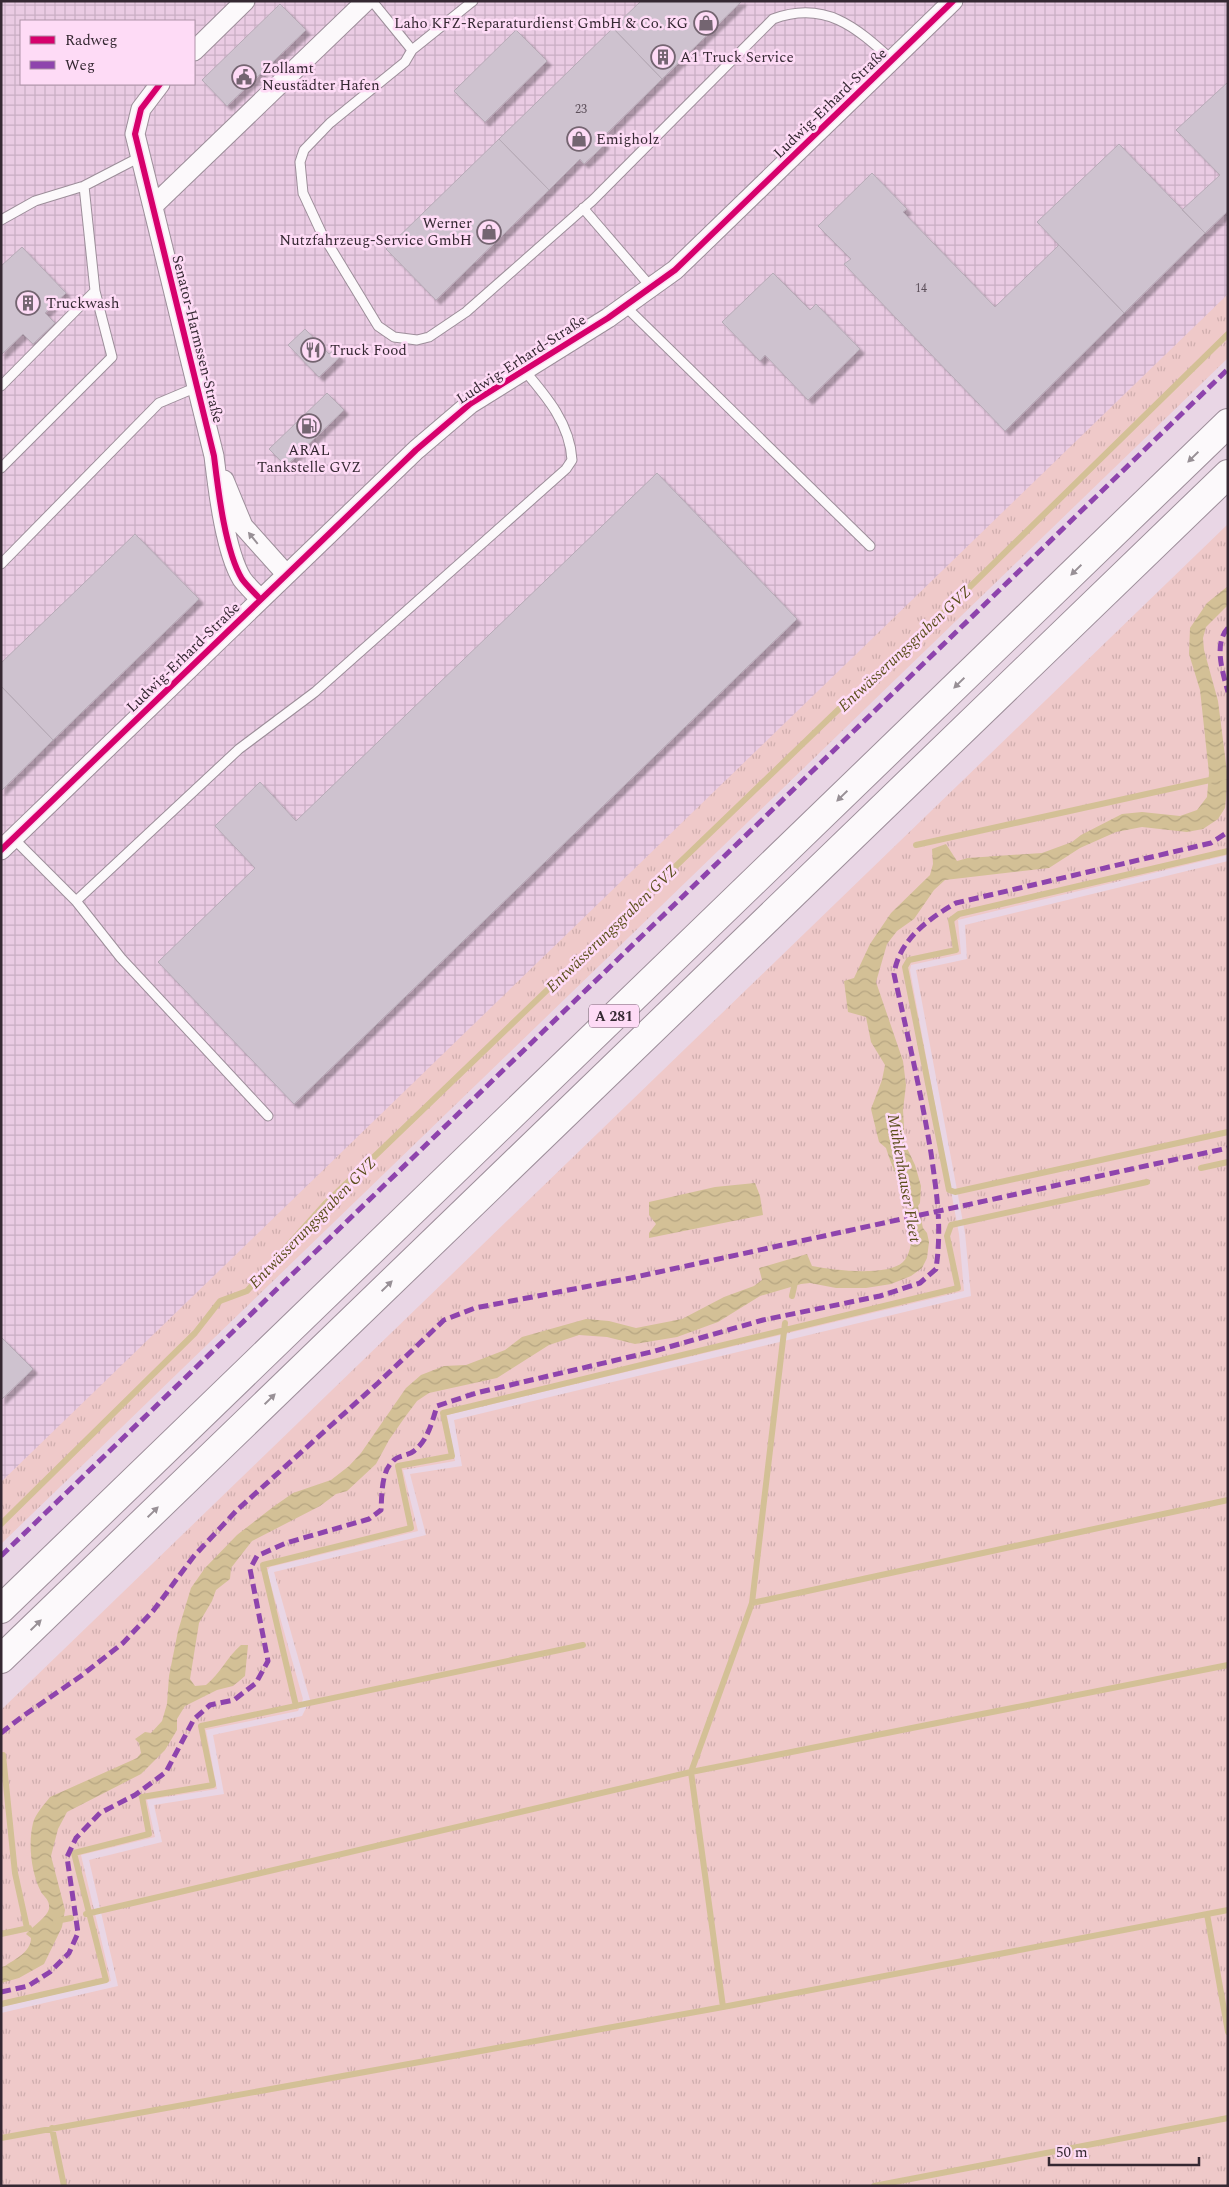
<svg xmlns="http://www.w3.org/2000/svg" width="1229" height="2187" viewBox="0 0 1229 2187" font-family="Spectral,serif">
	<defs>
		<pattern id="industrial-grid" width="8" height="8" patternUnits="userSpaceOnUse" patternTransform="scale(1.25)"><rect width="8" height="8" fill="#eacbe3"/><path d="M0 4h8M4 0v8" fill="none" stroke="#c9aec3"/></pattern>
		<pattern id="grass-tufts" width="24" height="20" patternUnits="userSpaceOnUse" patternTransform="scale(1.25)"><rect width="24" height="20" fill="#efc9c9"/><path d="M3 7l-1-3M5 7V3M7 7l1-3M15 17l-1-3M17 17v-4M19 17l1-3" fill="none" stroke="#ceadad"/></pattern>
		<pattern id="water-waves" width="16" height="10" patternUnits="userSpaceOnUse" patternTransform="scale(1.25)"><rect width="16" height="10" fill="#d3c096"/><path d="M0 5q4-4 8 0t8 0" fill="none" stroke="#b6a582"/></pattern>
		<filter id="shadow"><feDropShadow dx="4.5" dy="4.5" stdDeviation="1" flood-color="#0004"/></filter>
	</defs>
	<rect width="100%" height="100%" fill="#e9d6e5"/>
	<path fill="url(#industrial-grid)" fill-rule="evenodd" d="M1 1H1228V296L1 1483ZM21 21H194V84H21Z"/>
	<path fill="url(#grass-tufts)" d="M1228 294V358L1 1544V1482Z
		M1228 524V855L958 920 961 954 911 965 910 970 959 1234 964 1291 447 1415 455 1461 403 1470 418 1531 270 1567 267 1571 303 1699 298 1711 206 1730 217 1789 147 1800 155 1837 81 1855 111 1981 1 2007V1710Z
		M1228 861V2186H1V2013L118 1986 89 1860 162 1842 154 1805 224 1794 213 1735 302 1716 310 1700 274 1572 426 1535 410 1474 462 1466 454 1420 971 1296 965 1233 916 970 967 959 965 925Z"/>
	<path fill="url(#water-waves)" d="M1228 586V605L1206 627 1203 638 1204 650 1218 701 1228 779 1225 808 1218 819 1203 829 1187 832 1142 827 1116 832 1080 848 1049 868 945 880 934 890 914 919 897 931 887 944 876 982 903 1061 906 1085 903 1110 905 1144 915 1165 921 1186 920 1203 918 1206 923 1228 927 1233 929 1242 927 1258 922 1268 911 1276 891 1284 866 1288H836L810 1283 801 1284 760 1296 718 1322 677 1337 635 1344 607 1337 579 1335 549 1345 497 1378 429 1393 417 1401 405 1417 389 1440 376 1464 347 1491 336 1494 320 1506 252 1541 231 1568 230 1579 216 1590 212 1601 199 1623 190 1679 195 1686 206 1685C220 1674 227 1657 241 1645H248L245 1676 233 1686 217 1690 185 1706 177 1719V1730L165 1750 141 1774 67 1812 58 1829 51 1856 65 1910 62 1927 44 1964 19 1978 1 1983V1967L5 1966C15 1959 31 1952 31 1938L26 1934C33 1926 47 1917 49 1909 50 1900 45 1898 41 1892 31 1872 28 1844 33 1823 36 1813 44 1805 50 1797L137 1758 141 1753 139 1743 135 1739 145 1732 151 1733 162 1721 167 1704 169 1676 178 1631 191 1588 205 1568 237 1535 273 1507 293 1493 331 1480 349 1466 361 1453 406 1388 421 1375 444 1366 466 1365 505 1350 522 1337 586 1319 609 1321 636 1328 682 1319 724 1297 754 1286 762 1280 759 1268 807 1254 812 1266C832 1270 887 1277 903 1262 914 1251 913 1224 909 1210 904 1189 892 1169 886 1148L879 1142 871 1109 882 1080 885 1065 871 1042 866 1017 848 1012 844 981 854 978 870 944 891 913 930 875 933 864 932 849 946 844 957 861 968 858 1042 853 1072 842 1081 835 1122 814 1142 812 1180 816 1197 810 1207 797 1209 773 1200 690 1189 654 1190 628 1207 603Z
		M755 1183 760 1196 763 1215 649 1238V1233L656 1224 649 1215V1202L715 1187Z"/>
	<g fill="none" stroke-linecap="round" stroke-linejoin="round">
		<path stroke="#d3c096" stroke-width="6" d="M916 845 1228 776
			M1228 851 959 914 951 920 956 950 909 960 905 967 949 1190 955 1192 1228 1132
			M1201 1168 1228 1162
			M792 1296 796 1278
			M785 1323 752 1603 691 1772 723 2007 1228 1910
			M1 1524 195 1333 220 1301 247 1291 325 1204 840 708 933 623 1228 334
			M752 1603 1228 1500
			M296 1706 263 1565 411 1528 398 1466 452 1456 443 1413 958 1288 947 1236 951 1225 1147 1182
			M3 1755 15 1873 27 1928
			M86 1914 691 1772 1228 1665
			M1207 1914 1228 2032
			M56 1921 71 1918
			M1 1934 29 1928
			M1 2004 106 1980 74 1853 149 1834 142 1797 213 1785 201 1726 583 1645
			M52 2128 64 2186
			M1 2138 723 2007
			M874 2186 1228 2118"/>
	</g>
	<path fill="#cec2cf" stroke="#b7abb7" filter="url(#shadow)" d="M641 1H742L662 79 613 28Z
		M280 4 306 30 227 106 202 80Z
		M613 28 662 79 601 139 605 144 595 154 584 164 580 159 549 190 499 139Z
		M516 30 547 61 485 122 454 91Z
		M1228 82V211L1205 233 1182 210 1220 175 1176 130Z
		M499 139 549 190 436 300 386 249Z
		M1119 144 1205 233 1124 313 1037 222Z
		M872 173 907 209 903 212 995 307 1059 245 1124 313 1005 431 844 264 851 259 818 226Z
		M22 247 66 293 45 313 55 323 33 344 23 334 1 355V266Z
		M773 273 810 310 816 304 860 349 808 400 765 355 760 361 722 322Z
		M305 329 329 354 334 350 340 357 319 377 288 345Z
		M327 393 344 410 286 466 269 449Z
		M657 473 797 619 294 1104 158 962 255 868 215 826 260 782 296 821Z
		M135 534 199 599 53 740 1 686V663Z
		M1 686 53 740 1 791Z
		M1 1337 33 1369 1 1400Z"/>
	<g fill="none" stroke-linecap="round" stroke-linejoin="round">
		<g stroke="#9d8e9a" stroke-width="11">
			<path id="lane" d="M372 1 412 50 405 62 330 123 304 150 300 162 303 193 321 232 378 326 394 337 417 340 429 337 466 312 593 200 773 19C825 0 856 27 892 60
				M412 50 473 1
				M583 208 651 287
				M1 220 35 201 84 186 140 157
				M625 306 870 546
				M1 386 95 291 84 186
				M1 468 112 357 95 291
				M1 564 159 403 197 387
				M13 838 76 901 121 958 268 1116
				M76 901 239 749 315 692 566 469 572 460C570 424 547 397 524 370"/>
		</g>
		<g stroke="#9d8e9a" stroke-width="21">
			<path id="street" d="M194 51 245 1
				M160 84 141 109 135 134 214 456C218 489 225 551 242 579 247 586 255 593 260 599
				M153 206 366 1
				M224 480 243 526 286 574
				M1 850 416 450 470 404 608 318 675 270 953 1"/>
		</g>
		<g stroke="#9d8e9a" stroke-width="30">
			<path id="highway" d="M1 1609 1228 423
				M1 1659 1228 474"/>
		</g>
		<use href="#lane" stroke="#fcf9fb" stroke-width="9"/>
		<use href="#street" stroke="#fcf9fb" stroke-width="19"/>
		<use href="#highway" stroke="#fcf9fb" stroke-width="28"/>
		<path stroke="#8e44ad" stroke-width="5" stroke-dasharray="10 5" stroke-linecap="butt" d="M1228 628C1213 644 1223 673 1228 692
			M1 1556 1228 369
			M1 1733 23 1716 81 1676 123 1643 153 1611 194 1556 237 1510 378 1383 444 1320 475 1308 631 1278 1228 1148
			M1 1992 28 1986 50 1972 69 1953 78 1933 67 1857 76 1838 100 1813 135 1795 166 1772 194 1719 210 1705 234 1700 256 1683 268 1661 250 1569 257 1556 286 1543 369 1519 381 1510C382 1495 381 1472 393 1461 398 1455 408 1456 414 1451 428 1440 432 1422 437 1406L476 1393 655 1351 763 1320 880 1296 920 1283 936 1269C942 1227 937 1195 931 1153 921 1092 907 1033 894 974 899 940 928 919 956 903L1211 843 1228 832"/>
		<g stroke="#fedbf6" stroke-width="9">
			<path id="cycleway" d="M160 84 141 109 135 134 214 456C218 489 225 551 242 579 247 586 255 593 260 599
				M1 850 416 450 470 404 608 318 675 270 953 1"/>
		</g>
		<use href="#cycleway" stroke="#d6006c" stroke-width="6"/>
	</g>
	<defs><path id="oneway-solid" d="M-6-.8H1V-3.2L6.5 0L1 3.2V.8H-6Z" transform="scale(1.25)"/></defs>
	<g fill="#989096">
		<use href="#oneway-solid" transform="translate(1193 457) rotate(136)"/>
		<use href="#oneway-solid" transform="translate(253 538) rotate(-129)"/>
		<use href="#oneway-solid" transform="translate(1076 570) rotate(136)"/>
		<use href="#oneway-solid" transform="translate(959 683) rotate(136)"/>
		<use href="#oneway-solid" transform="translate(842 796) rotate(136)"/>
		<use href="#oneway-solid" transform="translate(387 1286) rotate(-44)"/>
		<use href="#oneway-solid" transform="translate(270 1399) rotate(-44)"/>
		<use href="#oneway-solid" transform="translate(153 1512) rotate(-44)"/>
		<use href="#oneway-solid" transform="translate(36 1625) rotate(-44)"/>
	</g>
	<defs>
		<g id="shop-ring" transform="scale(1.25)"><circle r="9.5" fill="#fedbf6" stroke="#746571" stroke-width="1.5"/><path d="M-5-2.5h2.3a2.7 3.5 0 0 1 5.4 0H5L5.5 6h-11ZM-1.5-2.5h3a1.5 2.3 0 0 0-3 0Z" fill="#746571"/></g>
		<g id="building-ring" transform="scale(1.25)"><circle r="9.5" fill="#fedbf6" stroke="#746571" stroke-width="1.5"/><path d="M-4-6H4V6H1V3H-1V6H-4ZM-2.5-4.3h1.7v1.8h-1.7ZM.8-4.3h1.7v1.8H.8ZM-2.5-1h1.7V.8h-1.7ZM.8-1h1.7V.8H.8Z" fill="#746571"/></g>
		<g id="civic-ring" transform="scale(1.25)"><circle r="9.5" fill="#fedbf6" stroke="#746571" stroke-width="1.5"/><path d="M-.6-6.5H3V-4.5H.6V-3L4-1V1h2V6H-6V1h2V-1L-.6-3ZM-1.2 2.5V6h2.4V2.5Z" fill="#746571"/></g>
		<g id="restaurant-ring" transform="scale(1.25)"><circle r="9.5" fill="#fedbf6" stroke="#746571" stroke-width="1.5"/><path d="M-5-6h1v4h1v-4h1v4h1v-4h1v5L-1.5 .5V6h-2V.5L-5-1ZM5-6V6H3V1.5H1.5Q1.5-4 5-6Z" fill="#746571"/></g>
		<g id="fuel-ring" transform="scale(1.25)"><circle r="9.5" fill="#fedbf6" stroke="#746571" stroke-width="1.5"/><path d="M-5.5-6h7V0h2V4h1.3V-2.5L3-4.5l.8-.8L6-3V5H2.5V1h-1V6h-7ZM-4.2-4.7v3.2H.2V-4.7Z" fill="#746571"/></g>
	</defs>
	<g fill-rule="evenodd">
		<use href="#shop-ring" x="706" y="23"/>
		<use href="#building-ring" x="663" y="57"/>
		<use href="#civic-ring" x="244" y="77"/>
		<use href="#shop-ring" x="579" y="139"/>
		<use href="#shop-ring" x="489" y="232"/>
		<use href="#building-ring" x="28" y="303"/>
		<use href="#restaurant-ring" x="313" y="350"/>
		<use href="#fuel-ring" x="309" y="426"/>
	</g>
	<g text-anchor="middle" stroke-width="5" stroke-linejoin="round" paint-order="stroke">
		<g font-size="12" fill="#5c4f5a">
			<text x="581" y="113">23</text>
			<text x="921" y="292">14</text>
		</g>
		<rect fill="#fedbf6" stroke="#715e6d" stroke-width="1" x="589" y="1004.5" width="50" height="23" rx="4"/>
		<g font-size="14" font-weight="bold" fill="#352832">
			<text x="614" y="1021">A 281</text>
		</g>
		<g font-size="15" fill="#352832" stroke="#fedbf6" text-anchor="start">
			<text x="688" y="28" text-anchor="end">Laho KFZ-Reparaturdienst GmbH &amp; Co. KG</text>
			<text x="680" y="62">A1 Truck Service</text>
			<text x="262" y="73">Zollamt<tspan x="262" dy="17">Neustädter Hafen</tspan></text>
			<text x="596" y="144">Emigholz</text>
			<text x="472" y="228" text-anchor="end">Werner<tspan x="472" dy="17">Nutzfahrzeug-Service GmbH</tspan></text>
			<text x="46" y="308">Truckwash</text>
			<text x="330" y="355">Truck Food</text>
			<text x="309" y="455" text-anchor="middle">ARAL<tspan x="309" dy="17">Tankstelle GVZ</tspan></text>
		</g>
		<g font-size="15" fill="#352832" stroke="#fedbf6">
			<text transform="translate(830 103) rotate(-44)" y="5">Ludwig-Erhard-Straße</text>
			<text transform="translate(198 339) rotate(76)" y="5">Senator-Harmssen-Straße</text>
			<text transform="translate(521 359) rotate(-33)" y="5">Ludwig-Erhard-Straße</text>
			<text transform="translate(183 657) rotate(-44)" y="5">Ludwig-Erhard-Straße</text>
		</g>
		<g font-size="16" font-style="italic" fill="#5b4e1b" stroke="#fedbf6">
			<text transform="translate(904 648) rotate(-43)" y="6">Entwässerungsgraben GVZ</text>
			<text transform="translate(611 928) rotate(-44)" y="6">Entwässerungsgraben GVZ</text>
			<text transform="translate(905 1178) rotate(80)" y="6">Mühlenhauser Fleet</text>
			<text transform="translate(312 1222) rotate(-46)" y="6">Entwässerungsgraben GVZ</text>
		</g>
	</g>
	<rect width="1229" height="2187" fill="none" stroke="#352832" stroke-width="5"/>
	<rect x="20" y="20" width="175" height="65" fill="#fedbf6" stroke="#ae93a8"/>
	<rect x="30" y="36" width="25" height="8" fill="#d6006c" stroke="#ae93a8"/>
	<text x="65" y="45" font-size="15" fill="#352832">Radweg</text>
	<rect x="30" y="61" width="25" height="8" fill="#8e44ad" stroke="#ae93a8"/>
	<text x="65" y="70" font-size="15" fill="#352832">Weg</text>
	<path d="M1049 2157v8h150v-8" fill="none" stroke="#352832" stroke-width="2.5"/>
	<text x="1056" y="2157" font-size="15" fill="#352832" stroke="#fedbf6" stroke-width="4" paint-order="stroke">50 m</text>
</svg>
